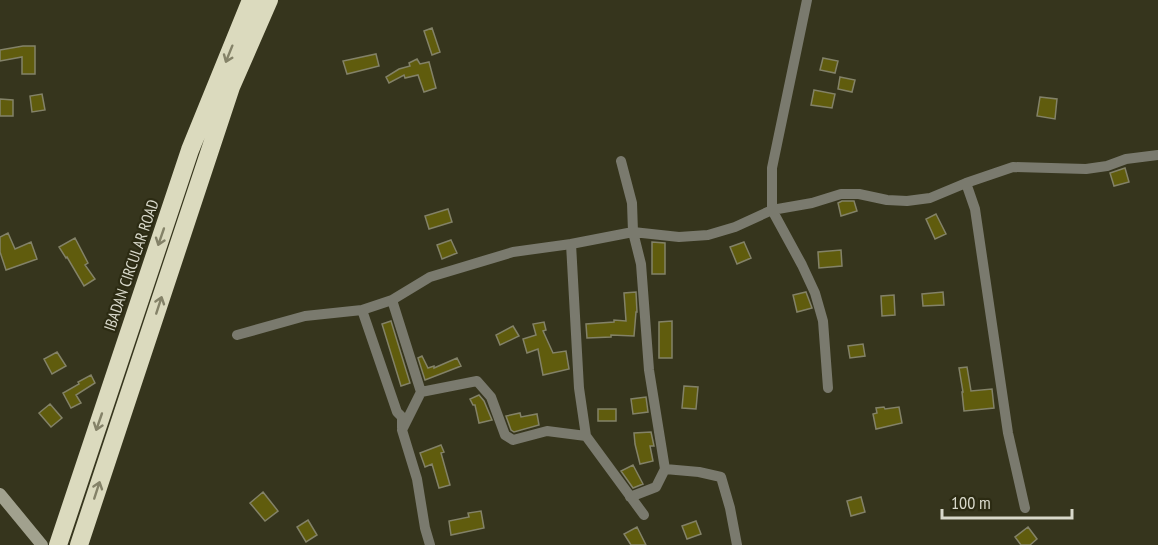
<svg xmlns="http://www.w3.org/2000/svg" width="1158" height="545" viewBox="0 0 1158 545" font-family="'PT Sans Narrow',sans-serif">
	<rect width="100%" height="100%" fill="#36351d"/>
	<path fill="#605c0d" stroke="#838268" stroke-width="1.5" d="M432 28 440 52 432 55 424 31Z
		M23 46H35V74H22V57L0 61V50Z
		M376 54 379 66 347 74 343 61Z
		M823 58 838 61 835 73 820 70Z
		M417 59 420 64 429 62 436 88 424 92 418 75 405 78 404 75 389 83 386 77 399 69 410 66 409 63Z
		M840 77 855 80 852 92 838 89Z
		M814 90 835 94 832 108 811 105Z
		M42 94 45 110 32 112 30 96Z
		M1040 97 1057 99 1055 119 1037 116Z
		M0 99 13 100V116H0Z
		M1125 168 1129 182 1114 186 1110 173Z
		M842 201H854L857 211 841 216 838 203Z
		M448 209 452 222 429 229 425 216Z
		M936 214 946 234 935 239 926 219Z
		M8 233 15 249 31 242 37 259 6 270 0 252V237Z
		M75 238 88 263 85 265 95 279 84 286 67 257 66 258 59 247Z
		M451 240 457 253 442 259 437 245Z
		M652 242 665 243V274H652Z
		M744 242 751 258 737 264 730 247Z
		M841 250 842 266 819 268 818 252Z
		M636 292 637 312H636L634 336 611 335V337L587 338 586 324 614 322V320L626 321 624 293Z
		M806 292 812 308 797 312 793 295Z
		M943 292 944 305 923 306 922 294Z
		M894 295 895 315 882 316 881 296Z
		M391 321 410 383 401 386 382 324Z
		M672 321V358H659V322Z
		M544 322 546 330 543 331 553 353 566 351 569 369 543 375 538 349 527 353 523 339 536 335 533 324Z
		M513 326 519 336 500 345 496 335Z
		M863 344 865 356 850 358 848 346Z
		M57 352 66 366 52 374 44 359Z
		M422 356 428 368 434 366V368L457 358 461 366 425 380 418 358Z
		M967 367 971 391 992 389 994 408 964 411 962 392H963L959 368Z
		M91 375 95 383 76 395 81 403 71 408 63 393 79 384 78 382Z
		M684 386 698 387 696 409 682 408Z
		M479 395 484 401 492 420 479 423 475 405H473L470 399Z
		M646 397 648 412 633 414 631 399Z
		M50 404 62 418 51 427 39 413Z
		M884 407 885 409 899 407 902 423 876 429 873 414 877 413 876 408Z
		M598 409H616V421H598Z
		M520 413 521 417 537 414 539 425 514 432 511 430 506 416Z
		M651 432 654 446H650L653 461 640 464 635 444 634 433Z
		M441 445 444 452 441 453 450 485 439 488 432 464 425 467 420 453Z
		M633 465 643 484 633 488 621 471Z
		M263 492 278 511 265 521 250 503Z
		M861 497 865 512 851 516 847 501Z
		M481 511 484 528 451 535 449 521 469 517 468 513Z
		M308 520 317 535 306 542 297 527Z
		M696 521 701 534 687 539 682 526Z
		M637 527 646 545H631L624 534Z
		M1028 527 1037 539 1030 545H1021L1015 537Z"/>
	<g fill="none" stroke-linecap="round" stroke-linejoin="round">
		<path stroke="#7a7a6e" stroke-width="10" d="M807 0 772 168V210L802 265 815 293 823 321 828 388
			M621 161 632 203 633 232 679 237 708 235 735 227 772 210 812 203 841 194H859L887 200 907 201 930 198 966 183 1013 167 1086 169 1107 166 1126 159 1158 155
			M966 183 975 209 1008 433 1025 508
			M571 244 633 232 641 264 649 370 665 469 656 487 630 497
			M392 300 421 392 402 430 417 479 425 528 430 545
			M362 310 397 412 402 417V428
			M237 335 305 316 362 310 392 300 430 277 513 252 571 244 579 388 586 436 644 515
			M421 392 477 381 491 397 505 435 513 440 547 431 586 436
			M665 469 699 472 721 477 730 508 737 545"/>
		<path stroke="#a1a18e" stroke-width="12" d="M0 494 42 545"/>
		<path stroke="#dbdabe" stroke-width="18" d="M58 545 190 150 251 0
			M79 545 231 87 269 0"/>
	</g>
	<defs><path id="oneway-shaft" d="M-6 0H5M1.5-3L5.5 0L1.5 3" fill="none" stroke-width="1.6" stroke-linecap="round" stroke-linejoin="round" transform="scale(1.5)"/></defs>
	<g stroke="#848268">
		<use href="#oneway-shaft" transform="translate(229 54) rotate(112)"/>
		<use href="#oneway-shaft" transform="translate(161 237) rotate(109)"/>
		<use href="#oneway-shaft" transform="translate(159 305) rotate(-72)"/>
		<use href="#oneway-shaft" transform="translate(99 422) rotate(109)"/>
		<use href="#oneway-shaft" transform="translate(97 490) rotate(-72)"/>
	</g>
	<g text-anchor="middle" stroke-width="4.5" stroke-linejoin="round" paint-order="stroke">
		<g font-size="16" fill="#d8d8ca" stroke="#2c2b13">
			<text transform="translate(131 265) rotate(-71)" y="6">IBADAN CIRCULAR ROAD</text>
		</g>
	</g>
	<path d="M942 509v9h130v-9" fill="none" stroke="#d8d8ca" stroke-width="3"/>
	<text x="951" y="509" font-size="18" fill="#d8d8ca" stroke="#2c2b13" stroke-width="4.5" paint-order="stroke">100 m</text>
</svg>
